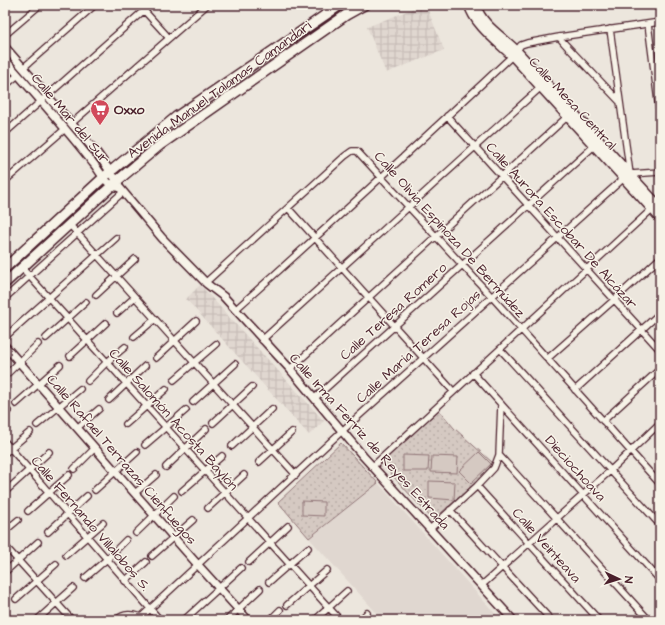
<svg xmlns="http://www.w3.org/2000/svg" width="665" height="625" viewBox="0 0 665 625" font-family="'Architects Daughter',sans-serif">
	<defs>
		<pattern id="industrial-grid" width="8" height="8" patternUnits="userSpaceOnUse"><rect width="8" height="8" fill="#e0d7d0"/><path d="M0 4h8M4 0v8" fill="none" stroke="#c2b8b3"/></pattern>
		<pattern id="park-dots" width="8" height="8" patternUnits="userSpaceOnUse"><rect width="8" height="8" fill="#d5c9c2"/><path d="M2 2h.1M6 6h.1" fill="none" stroke="#b8aca7" stroke-width="1.8" stroke-linecap="round"/></pattern>
	</defs>
	<rect width="100%" height="100%" fill="#ece6dd"/>
	<filter id="ink" filterUnits="userSpaceOnUse"><feTurbulence type="fractalNoise" baseFrequency=".025" numOctaves="2"/><feDisplacementMap in="SourceGraphic" scale="8" xChannelSelector="R" yChannelSelector="G"/><feConvolveMatrix kernelMatrix="1 2 1 2 8 2 1 2 1" color-interpolation-filters="sRGB"/></filter>
	<g filter="url(#ink)">
		<path fill="#e0d7d0" d="M378 483 501 620H383L309 538Z"/>
		<path fill="url(#industrial-grid)" d="M422 5H426L444 50 386 73 367 27Z
			M200 285 324 421 309 435 186 299Z"/>
		<path fill="url(#park-dots)" stroke="#907476" d="M439 410 454 428 493 463 490 470 433 520 381 463Z
			M341 443 378 483 309 538 278 502Z"/>
		<path fill="#d5c9c2" stroke="#907476" d="M479 452 491 464 471 483 459 471Z
			M403 455 429 456 428 471H403Z
			M432 456 458 457 457 473 431 472Z
			M429 481 455 482 454 500 429 498Z
			M302 501 324 502V516L302 515Z"/>
		<g fill="none" stroke-linecap="round" stroke-linejoin="round">
			<g stroke="#4a1f2b" stroke-width="8">
				<path id="minor" d="M139 5 169 38
					M648 24 660 117
					M610 29 630 174
					M5 35 40 5
					M559 37 564 43 619 101
					M23 68 95 5
					M5 86 18 75
					M447 116 660 350
					M72 123 207 5
					M5 133 150 5
					M5 181 65 129
					M288 208 453 391
					M69 224 296 475
					M22 268 340 620
					M205 283 345 156 352 151H357L491 296 660 484
					M96 295 135 259
					M5 298 123 192
					M235 310C329 226 421 141 512 56L521 45 527 43 559 37 660 22
					M117 313 135 297
					M5 337 116 238
					M134 337 155 319
					M46 338 86 302
					M262 340 541 87
					M500 349 660 525
					M70 356 106 323
					M156 358 196 321
					M547 359 614 300 660 258
					M290 369 568 116
					M473 373 660 580
					M5 376 38 344
					M174 380 216 344
					M88 381 107 362 125 347
					M575 390 660 313
					M315 398 594 146
					M109 400 145 366
					M193 402 235 364
					M16 404 60 365
					M5 414 8 411
					M603 421 660 369
					M213 423 252 387
					M126 424 166 389
					M37 425 80 389
					M77 428 99 409
					M5 442 160 620
					M145 445 186 410
					M232 446 272 409
					M5 453 30 432
					M499 455 649 620
					M259 462 292 432
					M373 466 652 209
					M166 467 206 429
					M74 469 95 448
					M477 486 599 620
					M95 490 137 452
					M6 491 49 452
					M182 491 222 456
					M135 493 156 475
					M208 508 244 475
					M450 510 551 620
					M28 511 69 475
					M430 529 477 486 494 468 499 455 501 404
					M5 531 18 520
					M48 532 87 496
					M136 533 174 496
					M5 546 72 620
					M66 555 103 523
					M152 556 193 520
					M249 562 288 526
					M5 572 38 542
					M85 578 107 559 126 540
					M125 581 146 562
					M269 582 308 548
					M482 585 611 470 660 423
					M16 599 56 564
					M287 605 327 570
					M37 620 73 588
					M116 620C124 613 132 614 142 617V620
					M138 620 342 431 624 178 630 174 660 172
					M184 620 241 568
					M227 620 260 589
					M270 620 280 610
					M315 620 347 591
					M360 620 367 613"/>
			</g>
			<g stroke="#4a1f2b" stroke-width="10">
				<path id="tertiary" d="M5 47 97 153 117 181 120 188 162 238 207 284 224 297 290 369 363 456 513 620
					M5 60C35 94 65 127 93 163 100 171 106 185 116 187
					M5 346 198 565 248 620"/>
			</g>
			<g stroke="#4a1f2b" stroke-width="11">
				<path id="secondary" d="M469 5C474 26 502 45 516 60 564 113 612 165 660 218
					M476 5C482 26 504 37 518 52 566 104 613 156 660 207"/>
			</g>
			<g stroke="#4a1f2b" stroke-width="12">
				<path id="primary" d="M5 268 104 177 176 117 340 5
					M5 283 117 181 160 145 346 15 364 5"/>
			</g>
			<use href="#minor" stroke="#f7f3e8" stroke-width="5.5"/>
			<use href="#tertiary" stroke="#f7f3e8" stroke-width="7"/>
			<use href="#secondary" stroke="#f7f3e8" stroke-width="8"/>
			<use href="#primary" stroke="#f7f3e8" stroke-width="9"/>
		</g>
	</g>
	<defs>
		<g id="supermarket-pin" transform="scale(1)"><path d="M0 17L-7.5 6A9.5 9.5 0 1 1 7.5 6Z" fill="#d1495b" stroke="#f7f3e8"/><path d="M-6-5.5h2.5l.6 2H6L4.5 2H-2.5L-4.4-4H-6ZM-1.5 3.2a1.3 1.3 0 1 0 .1 0ZM3 3.2a1.3 1.3 0 1 0 .1 0Z" fill="#fff"/></g>
	</defs>
	<g fill-rule="evenodd">
		<use href="#supermarket-pin" x="100" y="109"/>
	</g>
	<g text-anchor="middle" stroke-width="3" stroke-linejoin="round" paint-order="stroke">
		<g font-size="14" fill="#4a1f2b" stroke="#f7f3e8">
			<text transform="translate(219 89) rotate(-36)" y="5">Avenida Manuel Talamas Camandari</text>
			<text transform="translate(573 103) rotate(47)" y="5">Calle Mesa Central</text>
			<text transform="translate(71 118) rotate(50)" y="5">Calle Mar del Sur</text>
			<text transform="translate(562 225) rotate(48)" y="5">Calle Aurora Escobar De Alcázar</text>
			<text transform="translate(450 234) rotate(48)" y="5">Calle Olivia Espinoza De Bermúdez</text>
			<text transform="translate(393 311) rotate(-42)" y="5">Calle Teresa Romero</text>
			<text transform="translate(418 346) rotate(-42)" y="5">Calle María Teresa Rojas</text>
			<text transform="translate(174 419) rotate(48)" y="5">Calle Salomón Acosta Baylón</text>
			<text transform="translate(370 441) rotate(48)" y="5">Calle Irma Ferriz de Reyes Estrada</text>
			<text transform="translate(122 459) rotate(49)" y="5">Calle Rafael Terrazas Cienfuegos</text>
			<text transform="translate(576 468) rotate(48)" y="5">Dieciochoava</text>
			<text transform="translate(91 523) rotate(49)" y="5">Calle Fernando Villalobos S.</text>
			<text transform="translate(547 545) rotate(48)" y="5">Calle Veinteava</text>
		</g>
		<g font-size="14" font-weight="bold" fill="#4a1f2b" stroke="#f7f3e8" text-anchor="start">
			<text x="114" y="114">Oxxo</text>
		</g>
	</g>
	<rect width="665" height="625" fill="none" stroke="#f7f3e8" stroke-width="20"/>
	<rect x="10" y="10" width="645" height="605" fill="none" stroke="#4a1f2b" stroke-width="1.5" filter="url(#ink)"/>
	<g transform="translate(619 579) rotate(94)" stroke="#f7f3e8" stroke-width="3" paint-order="stroke">
	<path d="M0-3L7 15L0 10L-7 15Z" fill="#4a1f2b"/>
	<text y="-6" font-size="11" font-weight="bold" text-anchor="middle" fill="#4a1f2b">N</text>
	</g>
</svg>
